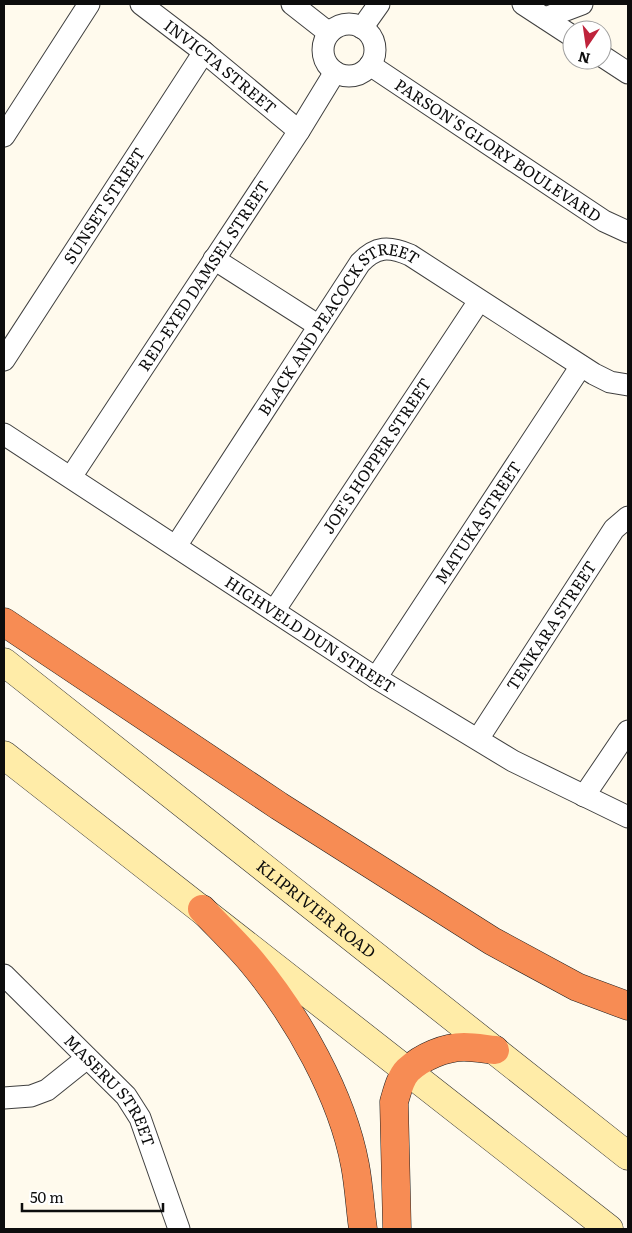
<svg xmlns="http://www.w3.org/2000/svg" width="632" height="1233" viewBox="0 0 632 1233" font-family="Literata,serif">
	<rect width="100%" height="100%" fill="#fffaed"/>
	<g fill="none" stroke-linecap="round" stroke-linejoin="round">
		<g stroke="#404040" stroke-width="23">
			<g id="street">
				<path id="s1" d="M141 4 204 52 299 131"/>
				<path d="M292 4 329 33"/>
				<path d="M523 4 572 36"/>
				<path d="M545 18 582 4"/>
				<circle cx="349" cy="50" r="26"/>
				<path d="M362 28 379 4"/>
				<path d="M602 56 628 73"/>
				<path id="s2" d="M370 65 604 221 628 232"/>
				<path d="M4 136 89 4"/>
				<path d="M214 259 319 326"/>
				<path id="s3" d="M4 360 204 52"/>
				<path id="s4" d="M4 434 376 678 513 761 628 817"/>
				<path id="s5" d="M71 477 299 131 335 72"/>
				<path id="s6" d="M176 546 360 263C376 246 389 246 410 255L594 374 610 382 628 385"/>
				<path id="s7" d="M274 611 479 301"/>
				<path id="s8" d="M376 678 581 366"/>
				<path id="s9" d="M478 739 614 529 628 517"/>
				<path d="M584 796 628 731"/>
				<path id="s10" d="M4 975 126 1096 140 1118 179 1229"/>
				<path d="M4 1098 31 1096 47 1090 87 1058"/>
			</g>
		</g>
		<g stroke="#2f2f2f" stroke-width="29">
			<g id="secondary">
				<path id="s11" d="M4 662 628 1156"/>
				<path d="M4 755 609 1229"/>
			</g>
		</g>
		<g stroke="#1e1e1e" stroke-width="29">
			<path id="highway" d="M4 622 279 806 492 941 577 987 628 1006
				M202 909C219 927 237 944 252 962 297 1016 342 1095 355 1165 359 1186 360 1208 363 1229
				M397 1229 394 1102C397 1092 400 1078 408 1070 422 1057 445 1047 464 1047 475 1047 485 1049 495 1050"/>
		</g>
		<use href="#street" stroke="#fff" stroke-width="21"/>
		<use href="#secondary" stroke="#ffeca8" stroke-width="28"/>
		<use href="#highway" stroke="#f78c54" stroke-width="28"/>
	</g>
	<g text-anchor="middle" stroke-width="5" stroke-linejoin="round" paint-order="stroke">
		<g font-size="16" fill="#0d0d0d" stroke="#fff">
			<text dy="6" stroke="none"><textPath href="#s1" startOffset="101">INVICTA STREET</textPath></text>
			<text dy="6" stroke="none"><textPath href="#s2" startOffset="154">PARSON'S GLORY BOULEVARD</textPath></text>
			<text dy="6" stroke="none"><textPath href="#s3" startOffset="184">SUNSET STREET</textPath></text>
			<text dy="6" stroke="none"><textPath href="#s5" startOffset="241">RED-EYED DAMSEL STREET</textPath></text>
			<text dy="6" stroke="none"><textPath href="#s6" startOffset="280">BLACK AND PEACOCK STREET</textPath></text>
			<text dy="6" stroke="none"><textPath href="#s7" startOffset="186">JOE'S HOPPER STREET</textPath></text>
			<text dy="6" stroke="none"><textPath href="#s8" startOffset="186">MATUKA STREET</textPath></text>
			<text dy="6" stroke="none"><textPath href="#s9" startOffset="135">TENKARA STREET</textPath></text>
			<text dy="6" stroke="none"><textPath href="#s4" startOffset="366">HIGHVELD DUN STREET</textPath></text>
			<text dy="6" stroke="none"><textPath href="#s11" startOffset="398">KLIPRIVIER ROAD</textPath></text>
			<text dy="6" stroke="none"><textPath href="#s10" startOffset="158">MASERU STREET</textPath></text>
		</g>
	</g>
	<rect width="632" height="1233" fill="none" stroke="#0d0d0d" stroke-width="10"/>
	<g transform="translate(587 45) rotate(193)"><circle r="24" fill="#ffffff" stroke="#9e9e9e"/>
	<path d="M0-4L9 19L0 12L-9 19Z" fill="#bf233b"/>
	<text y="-8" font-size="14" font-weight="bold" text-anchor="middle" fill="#0d0d0d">N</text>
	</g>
	<path d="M22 1203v8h141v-8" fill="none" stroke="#0d0d0d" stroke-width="2.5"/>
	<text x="30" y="1203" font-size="15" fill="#0d0d0d" stroke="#ffffff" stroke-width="4" paint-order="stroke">50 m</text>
</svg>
